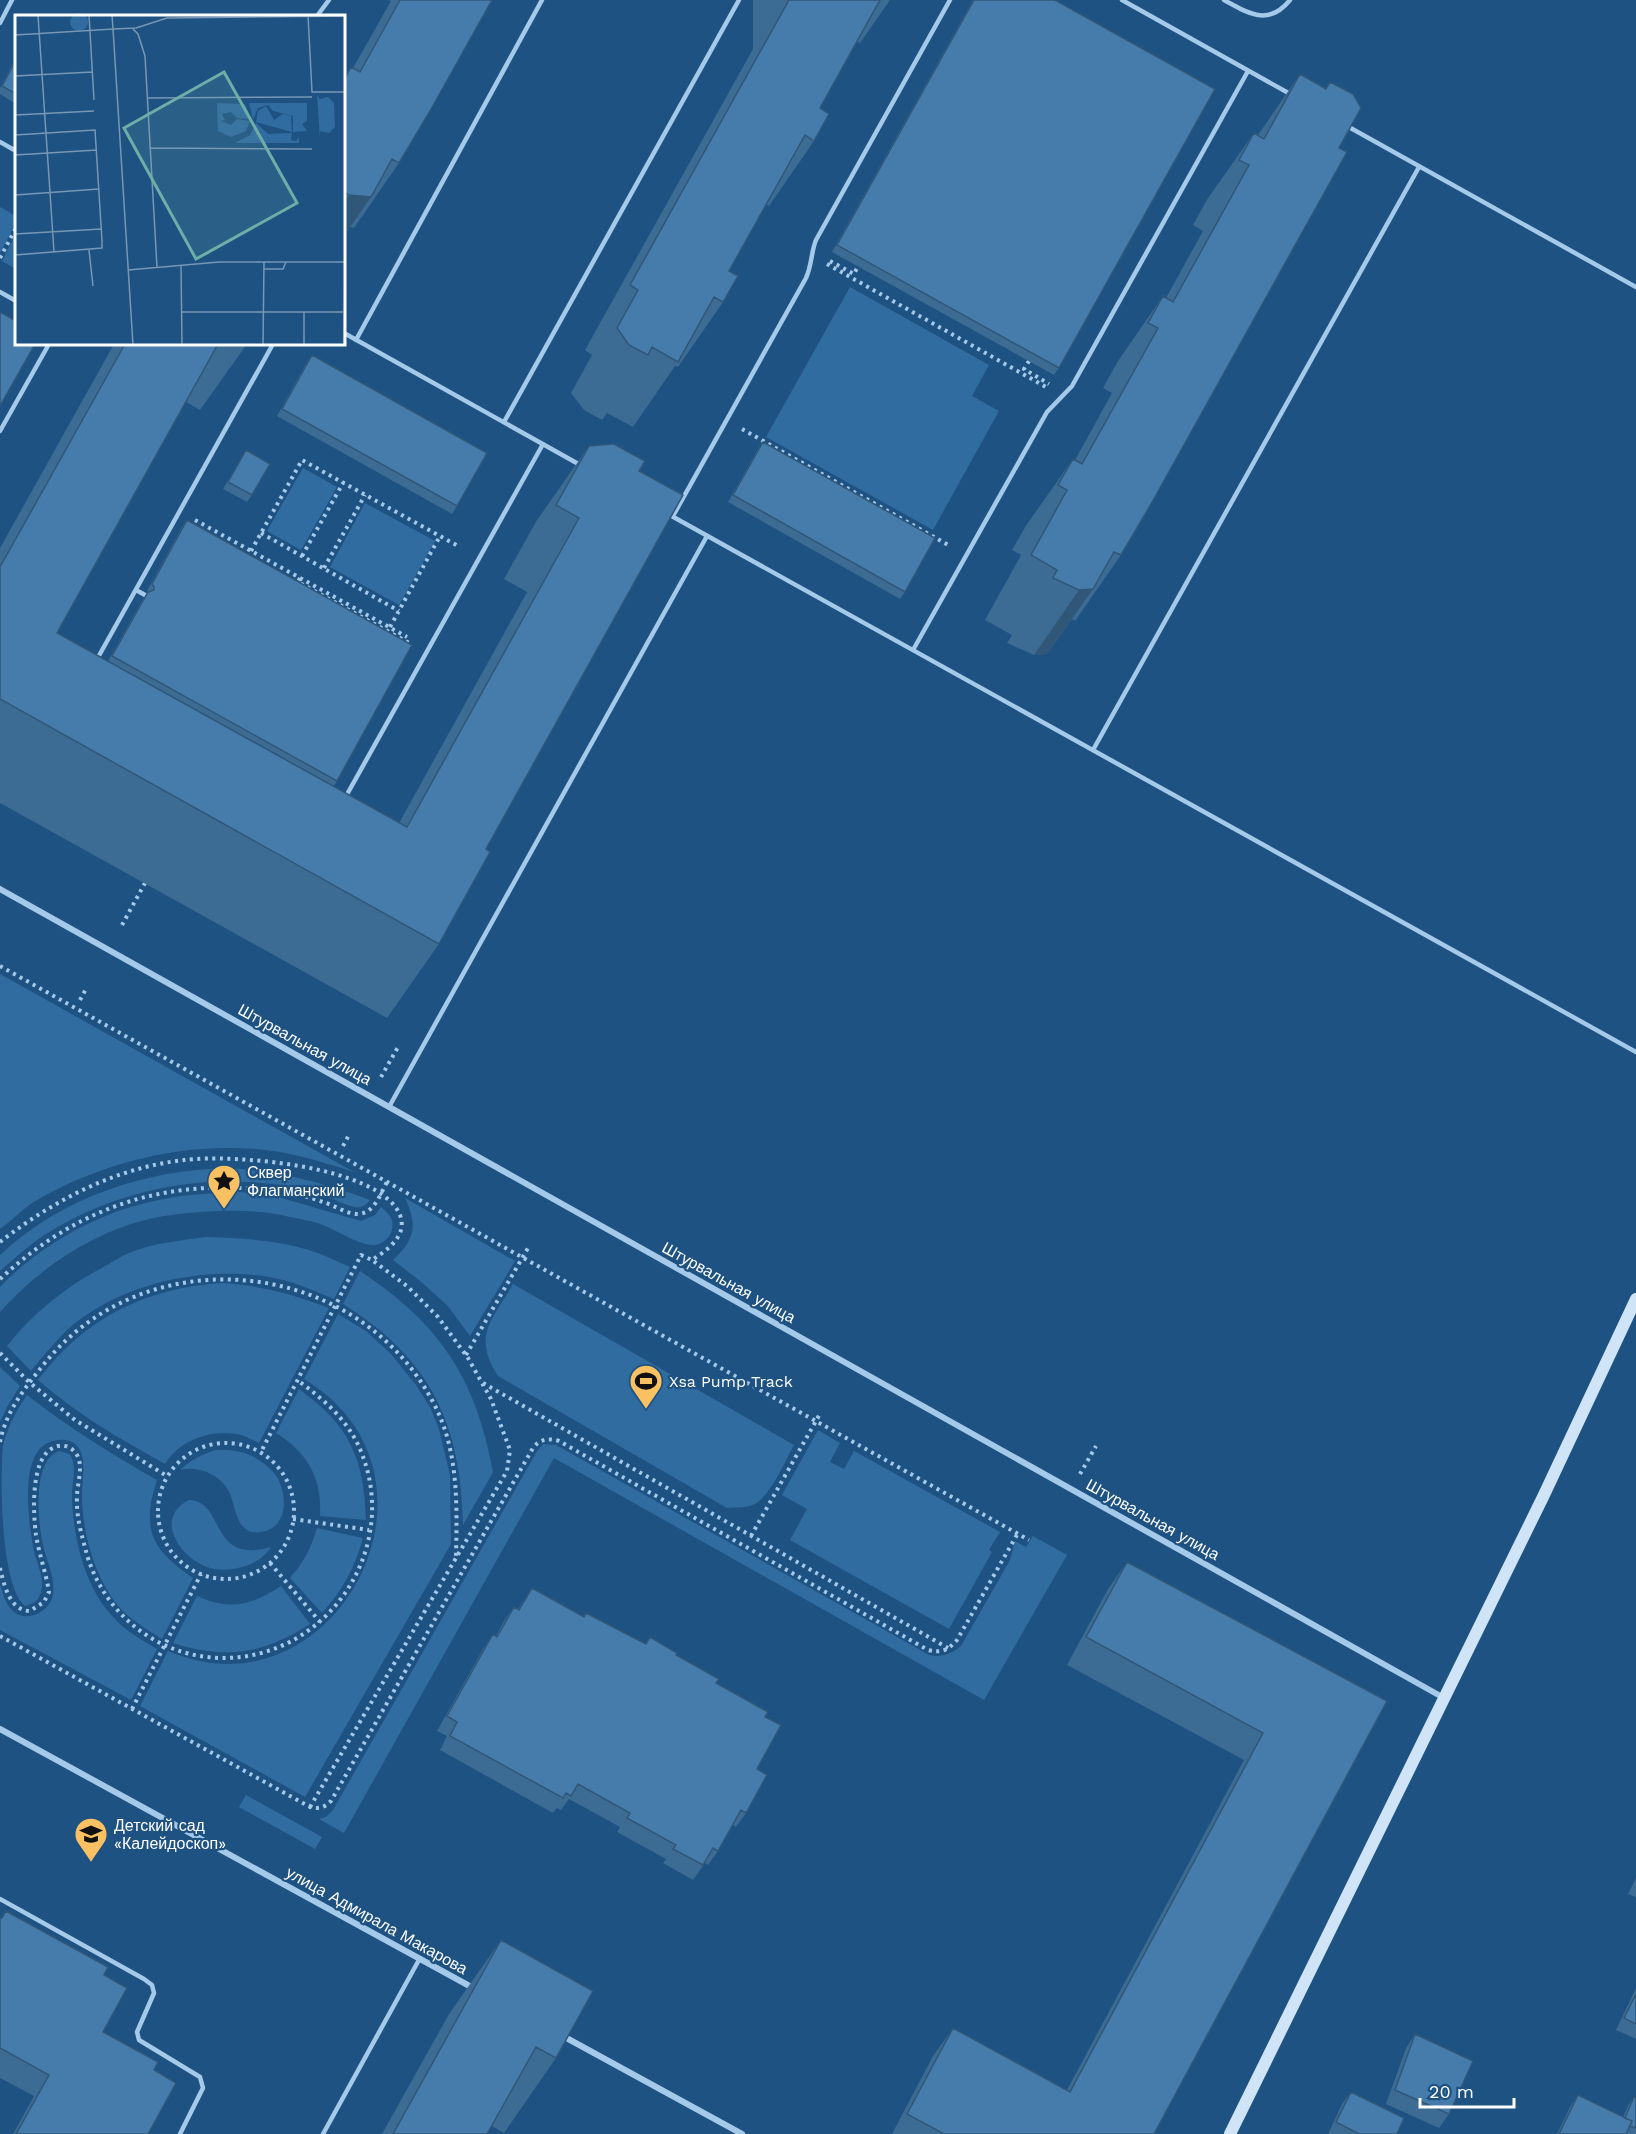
<svg xmlns="http://www.w3.org/2000/svg" width="1636" height="2134" viewBox="0 0 1636 2134" font-family="'Work Sans',sans-serif">
	<rect width="100%" height="100%" fill="#1e5282"/>
	<path fill="#316ca1" d="M0 207 16 216V223L0 253Z
		M16 234V269L2 261Z
		M850 287 989 365 972 396 999 411 933 530 766 437Z
		M303 468 337 487 301 550 267 531Z
		M365 503 435 541 399 605 330 567Z
		M0 974 354 1172C325 1163 296 1153 265 1150 186 1141 100 1162 32 1203 21 1211 11 1221 0 1229Z
		M231 1168C281 1172 322 1182 370 1200 365 1206 361 1208 354 1207 345 1205 336 1200 328 1197 315 1192 301 1188 288 1186 203 1173 120 1188 46 1234 30 1244 15 1258 0 1271V1255C62 1197 147 1169 231 1168Z
		M241 1192 278 1197 361 1221 375 1215 381 1207C385 1211 391 1215 392 1221 395 1232 386 1243 376 1245 362 1247 338 1231 325 1226 314 1221 301 1219 290 1217 267 1211 241 1210 217 1211 194 1212 172 1214 149 1219 93 1232 38 1269 0 1312V1287C41 1244 101 1211 159 1200 186 1194 213 1193 241 1192Z
		M405 1198 515 1261 470 1336 447 1305 419 1280 393 1260C415 1239 418 1226 405 1198Z
		M206 1237C242 1238 277 1240 312 1251 325 1255 338 1262 350 1267L334 1299C313 1290 292 1281 269 1277 201 1266 120 1283 67 1330 54 1343 42 1357 31 1371L7 1346C34 1311 70 1284 109 1264 117 1259 125 1254 134 1251 157 1243 182 1240 206 1237Z
		M360 1271C440 1324 476 1378 493 1472L463 1525C461 1424 431 1359 343 1304Z
		M220 1283C259 1285 293 1294 329 1308L259 1443C253 1440 247 1437 241 1435 214 1428 180 1439 165 1464 120 1439 77 1414 38 1380 85 1318 143 1289 220 1283Z
		M513 1284 794 1445C786 1460 770 1496 755 1504 747 1508 736 1507 727 1508L498 1376C472 1335 492 1321 513 1284Z
		M338 1314 366 1331 391 1354 416 1385 430 1407 439 1429 450 1475 451 1544 305 1797 140 1706 168 1651C335 1723 465 1476 304 1379Z
		M0 1367 20 1386 7 1407 0 1422Z
		M299 1389C350 1426 364 1458 366 1520L320 1516C322 1478 308 1453 276 1433Z
		M27 1395C68 1427 111 1454 157 1480 141 1529 151 1549 193 1578L162 1639C149 1631 136 1623 125 1613 96 1585 82 1534 82 1494 82 1477 91 1444 65 1440 58 1439 49 1441 43 1446 20 1464 29 1526 34 1551 37 1564 45 1579 41 1592 39 1600 34 1604 25 1606 0 1586 0 1476 3 1445 8 1426 16 1411 27 1395Z
		M818 1430 840 1443 830 1462 844 1469 854 1451 1000 1532 989 1550 992 1552 949 1629 790 1540 807 1509 782 1495Z
		M543 1444 556 1445 929 1655C941 1658 951 1654 961 1646L1010 1560 1015 1541 1026 1547 1033 1536 1067 1555 984 1700 554 1458 344 1833 319 1819 326 1817 333 1810 536 1453Z
		M216 1450C229 1450 240 1450 252 1456 260 1460 272 1469 277 1477 288 1496 288 1528 261 1532 237 1536 236 1509 230 1494 222 1475 199 1465 180 1470 191 1460 202 1454 216 1450Z
		M59 1451 70 1454C78 1469 71 1483 72 1499 74 1541 85 1589 115 1619 127 1632 142 1640 157 1649L131 1700 0 1630V1584C3 1593 5 1603 11 1609 24 1625 51 1612 53 1594 55 1578 48 1564 44 1549 38 1526 31 1461 59 1451Z
		M189 1500C226 1501 208 1565 271 1547 266 1556 255 1563 246 1566 235 1569 225 1571 214 1569 183 1563 151 1519 189 1500Z
		M317 1528 363 1538C355 1567 343 1590 322 1613L290 1578C304 1562 311 1548 317 1528Z
		M281 1586 310 1624C263 1654 226 1660 173 1643L197 1596C229 1611 252 1605 281 1586Z
		M246 1795 322 1837 315 1849 239 1807Z"/>
	<g fill="none" stroke-linecap="round" stroke-linejoin="round">
		<path stroke="#a4c9e9" stroke-width="4" stroke-dasharray="3 4.5" stroke-linecap="butt" d="M0 258 16 228
			M830 261 854 274 858 266
			M827 264 1046 387
			M1029 361 1024 369 1049 384
			M742 429 950 546
			M195 520 407 637
			M261 533 399 611
			M251 551 302 460 458 546
			M302 556 343 483
			M324 568 365 495
			M300 578 298 582 411 644
			M390 627 440 536
			M122 925 145 883
			M0 966 1029 1540
			M80 1000 86 989
			M381 1077 398 1047
			M343 1146 350 1133
			M0 1242C54 1200 115 1168 184 1160 232 1154 379 1165 400 1215 408 1236 387 1250 372 1260L361 1255 261 1452
			M0 1279C82 1203 173 1176 283 1192 296 1194 310 1197 323 1202 334 1205 346 1214 358 1214 375 1213 380 1194 387 1182
			M0 1353 29 1382 75 1420 167 1476
			M466 1355 528 1248
			M483 1383 948 1648
			M0 1442C6 1411 25 1388 44 1364 147 1236 356 1257 433 1402 459 1450 457 1505 456 1558
			M158 1511a68 68 0 1 1 136 0a68 68 0 1 1-136 0Z
			M1080 1474 1096 1446
			M293 1519 369 1530
			M751 1536 821 1412
			M270 1563 320 1622
			M0 1568C4 1585 10 1611 30 1611L44 1602 49 1592C46 1573 39 1554 36 1535 33 1513 30 1456 55 1447 64 1443 74 1448 78 1457 83 1469 77 1484 77 1497 76 1517 82 1536 87 1555 105 1615 158 1657 222 1658 326 1659 400 1551 362 1454 350 1422 325 1400 297 1380
			M0 1636 310 1807C319 1809 324 1808 331 1801L533 1448C540 1439 548 1438 559 1441L928 1650C941 1653 947 1651 957 1640L1018 1533
			M132 1709 201 1574
			M310 1807 507 1471 510 1450 491 1399 468 1358 438 1317 407 1286 372 1260"/>
		<path stroke="#a4c9e9" stroke-width="4.5" d="M1122 0 1292 95
			M1224 0C1248 13 1268 27 1290 0
			M317 16 329 0
			M0 23 12 0
			M1347 126 1636 287
			M0 142 16 151
			M0 292 16 301
			M344 333 582 466
			M356 340 542 0
			M504 422 739 0
			M0 431 49 344
			M668 514 1636 1052
			M673 516 806 278C812 265 811 252 816 240L950 0
			M136 590 145 595
			M913 650 1047 412 1072 386 1248 71
			M96 661 273 344
			M1093 750 1419 167
			M345 798 543 444
			M389 1107 707 536
			M0 1899 144 1979 152 1985 154 1993 137 2032 139 2040 200 2077 203 2088 180 2134
			M323 2134 420 1958"/>
		<path stroke="#a4c9e9" stroke-width="6" d="M0 889 1444 1698
			M0 1729 475 1989
			M561 2035 742 2134"/>
		<path stroke="#cfe4f7" stroke-width="12" d="M1230 2134 1543 1497 1636 1299"/>
	</g>
	<path fill="#3c6b93" d="M388 0H492L399 163 354 228 350 227 344 236V77L351 67 353 68 391 1Z
		M753 0H890L860 43 857 41 820 108 814 141 769 206 766 204 729 271 723 302 678 367 675 366 633 427 607 413 602 420 584 410 571 393 592 355 585 350 753 49Z
		M973 0H1055L1059 368 1054 375 832 252Z
		M16 58V104L0 94V88Z
		M1300 74 1326 88 1330 82 1339 148 1121 555 1075 621 1072 619 1047 654 1034 655 1007 643 1012 635 985 620 1021 555 1012 550 1027 524 1073 459 1075 460 1112 393 1103 388 1118 361 1163 296 1166 298 1203 231 1193 225 1208 198 1254 133 1258 135Z
		M114 344H247L200 410 186 402 57 633 108 661 143 599 148 592 147 591 182 527 187 520 337 781 333 787 399 823 527 592 504 579 537 520 589 446 639 471 486 849 439 944 387 1018 0 803V548Z
		M312 355 457 506 452 514 277 416 307 362Z
		M763 442 905 592 900 599 728 502 758 449Z
		M246 450 252 495 247 502 223 489Z
		M1127 1562 1387 1701 1154 2134H892L933 2056 953 2028 1067 2090 1244 1760 1067 1665 1108 1589Z
		M532 1588 583 1617 645 1644 650 1637 765 1717 757 1769 746 1813 736 1827 733 1825 718 1851 708 1865 705 1863 693 1880 663 1863 666 1859 617 1832 620 1827 569 1799 561 1810 557 1808 553 1813 440 1750 447 1736 437 1731 483 1649 493 1634 496 1636 504 1621 514 1607 518 1609Z
		M1636 1878V1897L1628 1894Z
		M6 1911 104 1975 103 2032 154 2070 148 2134H13L34 2096 0 2078V1918H1Z
		M501 1940 556 2058 504 2133 492 2126 487 2134H382L449 2014Z
		M1636 1988V2039L1616 2030Z
		M1415 2034 1449 2114 1439 2128 1386 2104 1406 2048Z
		M1351 2092 1397 2134H1328L1342 2104Z
		M1578 2095 1623 2117 1629 2104 1634 2097 1636 2098V2134H1557L1570 2107Z"/>
	<path fill="#315778" d="M349 195 371 197 344 236V203Z
		M1093 589 1047 654 1034 655 1079 590Z"/>
	<path fill="#467cab" stroke="#315778" stroke-width="1.5" d="M400 0H492L430 111 399 163 392 159 371 197 349 195 344 192V102L345 98 344 97V80L351 67 360 72Z
		M789 0H880L820 108 829 114 814 141 805 135 729 271 738 276 723 302 714 297 678 362 652 347 648 355 629 345 617 328 638 290 630 285Z
		M974 0H1055L1215 89 1059 368 837 245Z
		M16 60V94L2 86Z
		M1300 74 1326 89 1330 82 1353 94 1361 108 1339 148 1347 152 1151 504 1121 555 1114 552 1093 589 1079 590 1053 578 1057 570 1031 555 1067 490 1058 485 1073 459 1082 464 1158 328 1148 323 1163 296 1173 302 1249 165 1239 160 1254 133 1264 139Z
		M0 312 16 321V344H35L0 406Z
		M125 344H218L57 633 407 827 579 518 556 505 589 446 614 444 645 461 639 471 683 495 486 849 490 852 439 944 0 699V567Z
		M312 355 487 453 457 506 282 409Z
		M763 442 935 538 905 592 733 495Z
		M246 450 270 464 252 495 228 482Z
		M187 520 412 645 337 781 112 656 148 592 154 590V587L152 584Z
		M1127 1562 1387 1701 1154 2134H944L907 2114 953 2028 1070 2092 1263 1733 1086 1637Z
		M532 1588 584 1617 586 1613 646 1644 650 1637 677 1653 676 1655 719 1679 716 1683 768 1712 765 1717 781 1725 757 1769 767 1775 746 1813 741 1810 718 1851 713 1848 703 1865 673 1849 676 1845 627 1818 630 1813 578 1784 571 1796 566 1793 563 1798 450 1736 457 1722 447 1716 493 1634 497 1637 514 1607 519 1610Z
		M6 1911 108 1967 104 1975 127 1988 103 2032 158 2062 154 2070 176 2083 148 2134H16L49 2075 0 2048V1918H2Z
		M501 1940 593 1991 556 2058 536 2047 487 2134H393Z
		M1636 1994V2024L1624 2018Z
		M1415 2034 1473 2061 1449 2114 1395 2090Z
		M1351 2092 1404 2118 1397 2134H1359L1336 2122Z
		M1578 2095 1632 2121 1626 2134H1559Z
		M1634 2097 1636 2098V2128L1630 2126 1632 2121 1625 2118Z"/>
	<defs>
		<g id="sight-pin" transform="scale(1.725)"><path d="M0 17L-7.5 6A9.5 9.5 0 1 1 7.5 6Z" fill="#f9c162" stroke="#1e5282"/><path d="M0-6L1.8-2.2L6-1.7L2.9 1.2L3.7 5.4L0 3.3L-3.7 5.4L-2.9 1.2L-6-1.7L-1.8-2.2Z" fill="#111"/></g>
		<g id="stadium-pin" transform="scale(1.725)"><path d="M0 17L-7.5 6A9.5 9.5 0 1 1 7.5 6Z" fill="#f9c162" stroke="#1e5282"/><path d="M0-5a6.5 5 0 1 0 0 10a6.5 5 0 1 0 0-10ZM-3.5-1.8h7v3.6h-7Z" fill="#111"/></g>
		<g id="school-pin" transform="scale(1.725)"><path d="M0 17L-7.5 6A9.5 9.5 0 1 1 7.5 6Z" fill="#f9c162" stroke="#1e5282"/><path d="M0-5L7-2L0 1L-7-2ZM-4 1L0 2.5L4 1V4Q0 6-4 4Z" fill="#111"/></g>
	</defs>
	<g fill-rule="evenodd">
		<use href="#sight-pin" x="224" y="1181"/>
		<use href="#stadium-pin" x="646" y="1381"/>
		<use href="#school-pin" x="91" y="1834"/>
	</g>
	<g text-anchor="middle" stroke-width="4.5" stroke-linejoin="round" paint-order="stroke">
		<g font-size="16" fill="#fff" stroke="#1e5282">
			<text transform="translate(305 1044) rotate(29)" y="6">Штурвальная улица</text>
			<text transform="translate(729 1282) rotate(29)" y="6">Штурвальная улица</text>
			<text transform="translate(1153 1519) rotate(29)" y="6">Штурвальная улица</text>
			<text transform="translate(377 1920) rotate(29)" y="6">улица Адмирала Макарова</text>
		</g>
		<g font-size="16" fill="#fff" stroke="#1e5282" text-anchor="start">
			<text x="247" y="1178">Сквер<tspan x="247" dy="18">Флагманский</tspan></text>
			<text x="669" y="1387">Xsa Pump Track</text>
			<text x="114" y="1831">Детский сад<tspan x="114" dy="18">«Калейдоскоп»</tspan></text>
		</g>
	</g>
	<g transform="translate(15 15)">
		<rect width="330" height="330" fill="#1e5282"/>
		<path d="M55 7a9 9 0 1 1 18 0a9 9 0 1 1-18 0ZM302 80 305 84 313 82 319 88 320 112 314 118 305 116V124ZM202 88 230 89 236 104 222 103 216 97 207 99 210 105 206 106 216 110 222 104 235 106 231 116 216 122 203 116ZM234 88H292V106L287 109 292 116 278 117V101L258 96 253 90 243 93 238 105ZM251 91 259 105 268 99 276 101 277 117 241 107 243 96ZM241 108 253 119 277 118 276 125 281 126 284 122V128H220L235 120Z" fill="#316ca1"/>
		<path fill="none" stroke="#7897b4" stroke-width="1.5" d="M23 0 39 237M74 0 79 85M97 0 98 14 121 13 152 3 330 1M293 0 297 77H330M118 14 123 19 130 41 142 252M0 20 98 14 118 330M0 61 77 57M133 83 297 82M0 100 79 96M0 120 80 115 87 226V233L0 240M135 133 297 134M0 140 82 135M0 180 84 174M0 219 86 214M74 235 78 271M166 251 167 330M249 254H268L271 247M113 255 204 247H330M167 297H328M248 330 249 247M289 330V297M329 330 330 251"/>
		<path fill="#6fada8" fill-opacity="0.15" stroke="#6fada8" stroke-width="3" d="M209 57 282 188 181 244 109 113Z"/>
		<rect width="330" height="330" fill="none" stroke="#fff" stroke-width="3"/>
	</g>
	<path d="M1420 2098v9h94v-9" fill="none" stroke="#ffffff" stroke-width="3"/>
	<text x="1429" y="2098" font-size="18" fill="#ffffff" stroke="#1e5282" stroke-width="4.5" paint-order="stroke">20 m</text>
</svg>
